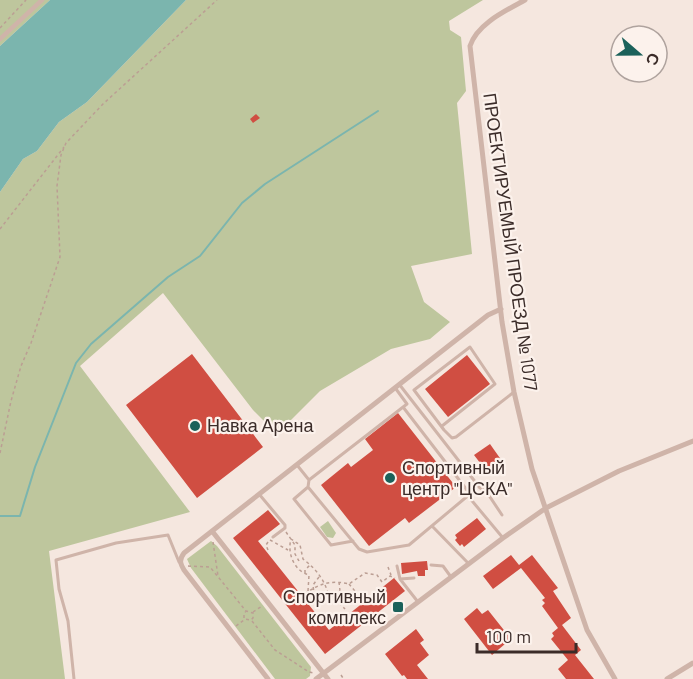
<svg xmlns="http://www.w3.org/2000/svg" width="693" height="679" viewBox="0 0 693 679" font-family="Barlow,sans-serif">
	<rect width="100%" height="100%" fill="#f5e7df"/>
	<path fill="#bec69d" d="M0 0H50L0 46Z
		M186 0H483L449 21 450 30 461 37 466 91 457 103 472 254 411 266 424 302 450 322 430 339 391 349 320 391 277 434 253 410 163 293 80 366 190 512 49 551 65 679H0V192L23 159 37 151 59 122 87 102Z
		M328 521 336 533 333 538 327 537 320 527Z
		M211 541 217 546 311 667 310 676 306 679H275L191 568 187 559Z"/>
	<path fill="#7bb5ae" d="M50 0H186L87 102 59 122 37 151 23 159 0 192V46Z"/>
	<g fill="none" stroke-linecap="round" stroke-linejoin="round">
		<path stroke="#7bb5ae" stroke-width="2" d="M0 516H20L35 467 76 363 91 344 168 277 200 256 242 203 265 184 378 111"/>
	</g>
	<path fill="#d04e42" d="M256 114 260 118 253 123 250 119Z
		M192 354 263 447 197 498 126 405Z
		M467 355 490 384 448 417 425 389Z
		M398 413 456 487 409 523 405 518 369 546 321 485 348 463 351 467 373 450 365 439Z
		M490 444 502 461 487 472 474 455Z
		M268 510 280 524 258 541 329 630 394 578 405 591 325 654 233 538Z
		M477 518 486 529 464 547 462 544 460 546 455 540 457 538 455 535Z
		M511 555 519 565 532 555 558 588 553 591 571 618 562 625 581 650 575 655 594 679H566L558 669 568 660 551 639 554 636 552 633 558 628 542 606 545 603 542 600 545 598 521 568 493 589 483 576Z
		M427 561 428 570H425V576H418L417 571 402 574 401 563Z
		M477 608 482 614 488 610 511 639 492 655 464 619Z
		M416 629 424 640 420 643 429 655 417 665 428 679H407L404 675 402 676 385 654Z"/>
	<g fill="none" stroke-linecap="round" stroke-linejoin="round">
		<path stroke="#bb9e93" stroke-width="1.5" stroke-dasharray="3 3" stroke-linecap="butt" d="M0 28 26 0
			M0 229 64 147
			M0 453 11 401 21 366 31 343 60 257 57 186 61 155 66 143 103 104 217 0
			M286 532 295 545V554L299 561
			M270 540 288 550
			M213 542 218 576
			M268 550 266 545 268 542
			M188 566 210 567 246 611 253 613V618L251 620 244 619V614L246 611
			M388 567 391 575
			M305 573V570L310 565
			M319 577 313 585 314 594 325 601 335 598
			M339 582 340 591 335 598 345 609
			M349 584 360 597
			M308 591 309 575C294 571 287 553 291 539L300 545 303 559C315 568 324 579 328 593L335 598
			M305 594C319 583 332 580 349 584L365 573 377 575 382 582 390 576 395 578
			M316 607 327 594
			M253 612 262 606
			M252 621 275 650 309 672 314 673
			M236 626 244 620
			M341 675 343 678"/>
		<path stroke="#cfb4a9" stroke-width="3" d="M399 384 480 488 486 491 502 515
			M442 426 495 384 470 347 414 390 444 430 452 438 456 437 514 392
			M297 465 309 480 407 404 396 389
			M309 480 308 487 359 549 367 552 409 545 470 494 403 407
			M308 487 294 499 331 545 353 541
			M259 494 285 525V528L273 537
			M468 496 503 538
			M432 526 469 564
			M431 565 443 566 451 577
			M397 566 400 579 418 602
			M400 579 414 578
			M74 679 68 621 59 589 56 560 116 543 168 535 179 562"/>
		<path stroke="#cfb4a9" stroke-width="4.5" d="M0 39 42 0"/>
		<path stroke="#cfb4a9" stroke-width="5" d="M525 0C505 11 477 24 470 46L502 322 514 392 532 469 587 630 615 679
			M212 531 328 679
			M268 679 184 570C180 563 179 560 184 553L488 315 501 309
			M316 679 503 538 546 508 619 471 693 441
			M667 679 693 663"/>
	</g>
	<g fill="#1b615a" stroke="#fcf2ec" stroke-width="2">
		<circle cx="195" cy="426" r="6"/>
		<circle cx="390" cy="478" r="6"/>
		<rect x="392" y="601" width="12" height="12" rx="3"/>
	</g>
	<g text-anchor="middle" stroke-width="4.5" stroke-linejoin="round" paint-order="stroke">
		<g font-size="18" fill="#3b2c29" stroke="#fcf2ec">
			<text transform="translate(510 242) rotate(82)" y="6">ПРОЕКТИРУЕМЫЙ ПРОЕЗД № 1077</text>
		</g>
		<g font-size="18" fill="#3b2c29" stroke="#fcf2ec" text-anchor="start">
			<text x="207" y="432">Навка Арена</text>
			<text x="402" y="474">Спортивный<tspan x="402" dy="21">центр "ЦСКА"</tspan></text>
			<text x="386" y="603" text-anchor="end">Спортивный<tspan x="386" dy="21">комплекс</tspan></text>
		</g>
	</g>
	<g transform="translate(639 54) rotate(110)"><circle r="28" fill="#fcf2ec" stroke="#afa39e" stroke-width="1.5"/>
	<path d="M0-4.5L10 22L0 15L-10 22Z" fill="#1b615a"/>
	<text y="-9" font-size="16" font-weight="bold" text-anchor="middle" fill="#3b2c29">С</text>
	</g>
	<path d="M477 643v9h99v-9" fill="none" stroke="#3b2c29" stroke-width="3"/>
	<text x="486" y="643" font-size="18" fill="#3b2c29" stroke="#fcf2ec" stroke-width="4.5" paint-order="stroke">100 m</text>
</svg>
